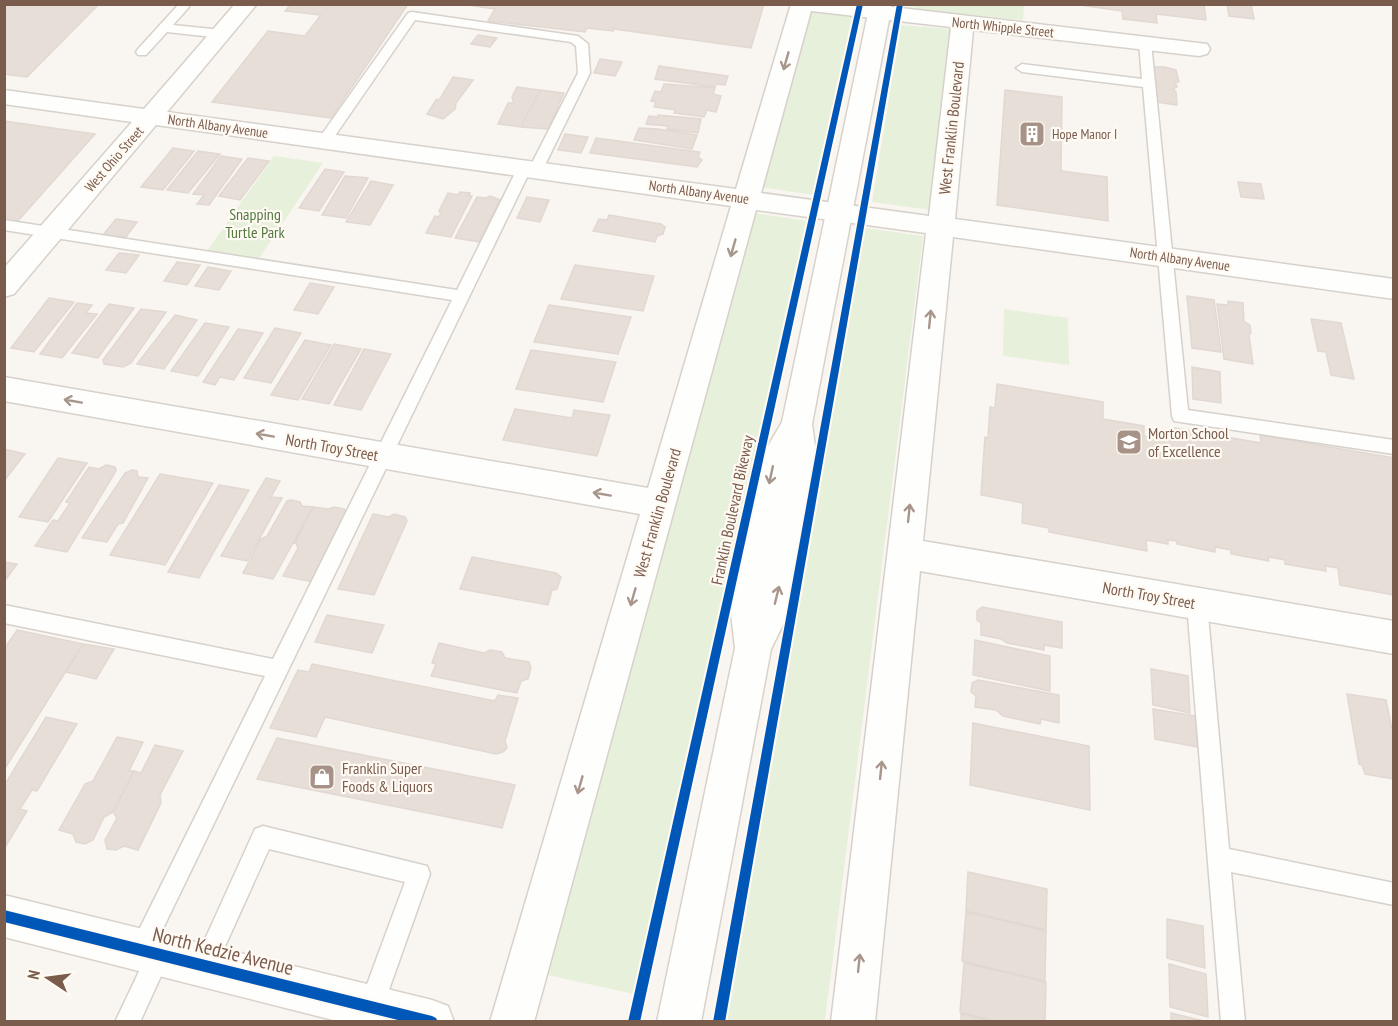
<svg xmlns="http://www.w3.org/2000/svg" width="1398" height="1026" viewBox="0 0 1398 1026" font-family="'PT Sans Narrow',sans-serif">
	<rect width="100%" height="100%" fill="#f9f5f0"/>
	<path fill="#e7f0db" d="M907 5H1024L1023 20 922 10Z
		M807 12 852 17 814 195 760 187Z
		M901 25 950 29 931 210 872 202Z
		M274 156 323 163 258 260 207 251Z
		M754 213 807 221 634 994 543 974Z
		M865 228 923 236 825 1021H727Z
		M1004 309 1068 318 1069 365 1003 356Z"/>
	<path fill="#e6ded7" stroke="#e2d8d2" stroke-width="1.5" d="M4 4H99L27 77 4 74Z
		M291 4H408L331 118 212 102 268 31 305 36 321 15 285 11Z
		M461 4H764L751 48 614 29 613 31 587 28 585 32 488 21 495 9Z
		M1073 4H1204L1206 20 1156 14 1157 23 1123 19 1122 11Z
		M1227 4H1251L1254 19 1229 16Z
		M478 35 497 38 490 47 471 44Z
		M600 59 622 62 615 76 594 73Z
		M659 66 728 76 725 85 716 84 715 87 655 79Z
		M1154 67H1165L1176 70 1179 82H1175L1177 87 1173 89 1176 92 1177 105 1157 102Z
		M453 77 473 80 456 103 455 109 443 119 427 114 436 100 440 99Z
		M664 84 715 88 713 94 721 96 716 112 707 110 704 117 674 113 676 110 654 107 656 102 651 101 655 91 661 92Z
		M517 87 540 90 521 127 498 124 508 103H514L512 97Z
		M540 90 564 93 548 129 521 127Z
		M1005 90 1062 97 1061 171 1107 177 1108 221 997 205Z
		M658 115 701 119 698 133 667 129 668 126 646 124 649 116 658 117Z
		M4 121 95 134 17 222 4 220Z
		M639 128 658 129 697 135 692 149 634 140Z
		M565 134 588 137 581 153 558 150Z
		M596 138 700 152 698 157 702 160 697 167 590 153Z
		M173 148 194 151 163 190 141 187Z
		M198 151 220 154 188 193 167 190Z
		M221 156 242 159 209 205 197 204 204 195 193 194Z
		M248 158 269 161 240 200 219 196Z
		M325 169 344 172 319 211 299 208Z
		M345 176 368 178 346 218 322 215Z
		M371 181 393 185 370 225 346 222Z
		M1238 182 1261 184 1264 199 1241 197Z
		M460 192 470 193 469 196H472L451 237 426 233 435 216 438 217 441 214 439 211 448 193 458 195Z
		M490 196 500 200 479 242 455 238 477 197 486 198Z
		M527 197 549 200 540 222 517 218Z
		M609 215 661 224 665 227 663 234 657 236 655 242 593 231 599 219 607 220Z
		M116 219 137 222 126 237 103 235Z
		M119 253 139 255 126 273 106 270Z
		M177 262 200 265 187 285 164 281Z
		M575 265 654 276 643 311 561 299Z
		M208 267 231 271 219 290 195 286Z
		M310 283 334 287 318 314 294 310Z
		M1187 296 1214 300 1221 352 1192 348Z
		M49 298 74 302 34 352 11 348Z
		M1228 301 1243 303 1244 322 1250 325 1251 333 1249 335 1253 364 1224 359 1217 304 1228 305Z
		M77 303 92 305 86 313 97 314 62 358 40 354Z
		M109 304 134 308 98 358 72 353Z
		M549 305 631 317 618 354 534 342Z
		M141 309 166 312 131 363 123 367 104 364 103 360Z
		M175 315 197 320 164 369 137 364Z
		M1311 319 1341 323 1354 379 1331 375 1326 352 1318 351Z
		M205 323 229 327 198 376 171 371Z
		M275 328 301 333 271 383 244 378Z
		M238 329 263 333 234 380 220 377 215 385 203 382Z
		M305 340 331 345 298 400 271 395Z
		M334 344 361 349 329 404 302 399Z
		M364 349 391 354 361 410 334 405Z
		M531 350 616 362 603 402 516 389Z
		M1192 367 1220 372 1221 403 1193 399Z
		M997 384 1103 402V419L1144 426V436L1174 441V428L1261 443 1260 435 1394 458V595L1340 585 1338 568 1325 566 1326 571 1285 564V560L1268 557 1269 561 1231 554V550L1215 547V552L1177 544V541L1168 540V544L1146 540 1147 551 1049 532V528L1022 523 1023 503 981 495 985 437 988 438 990 407 995 408Z
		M515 409 572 418 574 410 610 415 597 456 503 440Z
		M4 449 25 454 4 481Z
		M58 458 87 463 48 522 19 517Z
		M106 465 115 467 116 471 67 552 35 546 53 520 58 521 70 503 66 502 89 467 99 469Z
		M132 470 137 471 138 477 148 478 123 523 118 524 107 542 82 538 125 473Z
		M160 474 213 483 165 565 110 555Z
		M266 478 280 481 271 497 282 498 247 561 221 556Z
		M219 485 249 490 199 578 168 572Z
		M291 500 300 502 302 506 313 507 273 579 243 573 261 539 267 536 287 501Z
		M313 507 328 509 334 507 344 509 347 513 313 582 283 576 298 548 296 542 294 544Z
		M373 514 389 517 394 514 405 517 407 521 374 595 338 589Z
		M472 557 556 573 561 577 557 589 552 590 548 605 460 589Z
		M4 562 17 564 4 582Z
		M982 607 1062 622V648L1044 645V650L1007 643 1001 639 981 635V623L977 620V611Z
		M327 615 384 625 372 653 315 642Z
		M17 630 83 644 4 770V649Z
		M975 640 1050 656V691L973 675Z
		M439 643 484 653 490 650 502 652 505 658 529 662 531 668 528 679 521 681 517 693 431 676 436 664 432 663Z
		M83 644 114 649 96 679 66 672Z
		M312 664 495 701 498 695 518 698 505 741 507 748 503 752 496 754 325 717 316 737 270 728 298 670 309 672Z
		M1151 669 1188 676 1190 713 1153 705Z
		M978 680 1059 695V723L1041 719 1040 724 1003 716 996 710 975 707 976 696 971 692 972 683Z
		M1347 694 1386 700 1394 739V779L1365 774 1362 765 1359 764Z
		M1153 709 1195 716 1198 747 1155 739Z
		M46 717 77 724 37 791 32 790 20 809 27 811 4 849V786Z
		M973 723 1089 746 1090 810 970 785Z
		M117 737 143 742 129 771H134L113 812 104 817 93 840 85 844 76 842 73 834 59 830 85 784 93 781Z
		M277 738 515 785 502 828 257 779Z
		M155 745 183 751 160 795 161 803 138 850 124 846 116 850 107 849 105 840 117 818 113 812 134 771 141 773Z
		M968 872 1047 889 1046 930 966 911Z
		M966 912 1046 931 1045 981 962 961Z
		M1167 919 1203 926 1205 968 1167 958Z
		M964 963 1046 982 1045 1022H999L960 1012Z
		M1169 964 1206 974 1208 1017 1170 1007Z
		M961 1013 994 1022H961Z
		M1171 1013 1208 1022H1171Z"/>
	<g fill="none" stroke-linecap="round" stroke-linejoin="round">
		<g stroke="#d7d1cb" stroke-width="3">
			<path id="lane" d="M179 4H187L189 7 173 25 222 30 228 34 222 38 167 32 146 55H138L136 52 138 49Z
				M412 12 578 36 588 44 590 73 543 169 536 173 530 171 156 943 167 946 171 954 140 1022H115L144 961 133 958 129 950 133 942 265 676 4 623V605L273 659 452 300 4 230V220L457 290 518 167 525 163 531 165 578 73 576 46 571 42 415 20 330 143H320L318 140 320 137 408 13Z
				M1145 39 1151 43 1188 410 1394 440V454L1174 421 1172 416 1143 87 1022 72 1016 68 1022 64 1142 79 1139 43Z
				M1197 595 1204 598 1207 604 1229 849 1394 883V905L1231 872 1245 1022H1221L1187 604 1190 598Z
				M263 826 427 866 430 874 380 1015 371 1018 362 1015 359 1006 405 882 269 849 213 973 205 977 197 973 193 965 197 957 255 829Z"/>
		</g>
		<g stroke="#d7d1cb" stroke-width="3">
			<path id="street" d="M235 4H257L167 112 736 189 791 4H867L1207 44 1210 49 1207 54 1199 56 973 30 955 219 1394 279V299L953 237 923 541 1394 621V654L920 571 875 1022H831L926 233 756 210 534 1022H490L640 514 4 401V377L648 488 731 206 156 125 14 294 4 297V268L132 122 4 104V90L144 109ZM811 11 951 27 929 216 761 193Z"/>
		</g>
		<g stroke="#d9d2cb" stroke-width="3">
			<path id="secondary" d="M870 4H892L812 424 818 469 800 569 794 602 771 649 701 1022H657L735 648 729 596 757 465 782 422Z
				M4 895 432 1000 448 1006 454 1022H341L4 937Z"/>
		</g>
		<use href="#lane" fill="#fefefd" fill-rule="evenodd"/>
		<use href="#street" fill="#fefefd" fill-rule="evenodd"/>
		<use href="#secondary" fill="#fefefd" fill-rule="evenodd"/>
		<g stroke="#fffaf3" stroke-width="4">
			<path id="cycleway" d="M857 4H863L640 1022H628Z
				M897 4H903L725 1022H713Z
				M4 910 432 1016 436 1018 438 1022H406L4 922Z"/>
		</g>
		<use href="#cycleway" fill="#0057b8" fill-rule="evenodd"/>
	</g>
	<defs><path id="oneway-shaft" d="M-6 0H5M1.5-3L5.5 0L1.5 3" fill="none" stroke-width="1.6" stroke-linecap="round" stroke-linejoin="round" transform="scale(1.5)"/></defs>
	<g stroke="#a8958b">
		<use href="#oneway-shaft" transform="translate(786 61) rotate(106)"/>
		<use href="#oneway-shaft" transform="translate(733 248) rotate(106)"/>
		<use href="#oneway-shaft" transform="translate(930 319) rotate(-84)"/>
		<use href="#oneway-shaft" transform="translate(73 401) rotate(-170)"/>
		<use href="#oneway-shaft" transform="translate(265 435) rotate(-170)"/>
		<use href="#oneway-shaft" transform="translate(771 475) rotate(102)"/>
		<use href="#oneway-shaft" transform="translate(602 494) rotate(-170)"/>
		<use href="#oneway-shaft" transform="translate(909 513) rotate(-84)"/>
		<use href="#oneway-shaft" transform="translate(777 595) rotate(-76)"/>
		<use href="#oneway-shaft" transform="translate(633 597) rotate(106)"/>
		<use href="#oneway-shaft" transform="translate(881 770) rotate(-84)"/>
		<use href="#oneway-shaft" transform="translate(580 785) rotate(106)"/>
		<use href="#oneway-shaft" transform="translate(859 963) rotate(-84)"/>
	</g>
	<defs>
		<g id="building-square" transform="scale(1.35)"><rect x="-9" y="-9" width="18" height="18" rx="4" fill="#a69286" stroke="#fffaf3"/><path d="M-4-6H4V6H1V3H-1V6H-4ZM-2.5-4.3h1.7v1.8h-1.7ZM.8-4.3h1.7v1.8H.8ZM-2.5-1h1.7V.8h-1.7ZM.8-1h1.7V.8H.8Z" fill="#fff"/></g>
		<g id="school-square" transform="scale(1.35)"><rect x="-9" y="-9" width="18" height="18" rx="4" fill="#a69286" stroke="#fffaf3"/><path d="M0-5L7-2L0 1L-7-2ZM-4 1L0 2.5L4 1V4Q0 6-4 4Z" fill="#fff"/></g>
		<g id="shop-square" transform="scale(1.35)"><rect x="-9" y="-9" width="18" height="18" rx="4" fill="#a69286" stroke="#fffaf3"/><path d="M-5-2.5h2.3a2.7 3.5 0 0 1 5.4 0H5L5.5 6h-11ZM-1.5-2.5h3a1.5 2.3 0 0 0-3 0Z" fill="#fff"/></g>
	</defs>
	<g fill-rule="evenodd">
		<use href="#building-square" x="1032" y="134"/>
		<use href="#school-square" x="1129" y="442"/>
		<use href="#shop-square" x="322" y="777"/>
	</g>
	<g text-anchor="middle" stroke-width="4.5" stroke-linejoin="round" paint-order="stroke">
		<g font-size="14" fill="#7a5c4d" stroke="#fffaf3">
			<text transform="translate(1003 27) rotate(6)" y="5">North Whipple Street</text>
			<text transform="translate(218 126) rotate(8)" y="5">North Albany Avenue</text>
			<text transform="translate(114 159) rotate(-49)" y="5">West Ohio Street</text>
			<text transform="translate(699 192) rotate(8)" y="5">North Albany Avenue</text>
			<text transform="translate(1180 259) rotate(8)" y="5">North Albany Avenue</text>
		</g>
		<g font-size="14" fill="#7a5c4d" stroke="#fffaf3" text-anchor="start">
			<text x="1052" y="139">Hope Manor I</text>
		</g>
		<g font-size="16" fill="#7a5c4d" stroke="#fffaf3">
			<text transform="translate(951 128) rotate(-84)" y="6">West Franklin Boulevard</text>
			<text transform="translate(332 447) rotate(10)" y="6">North Troy Street</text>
			<text transform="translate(732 510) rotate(-78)" y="6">Franklin Boulevard Bikeway</text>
			<text transform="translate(657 513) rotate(-74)" y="6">West Franklin Boulevard</text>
			<text transform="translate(1149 595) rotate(10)" y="6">North Troy Street</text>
		</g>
		<g font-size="16" fill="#537a41" stroke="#fffaf3">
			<text x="255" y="220">Snapping<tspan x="255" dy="18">Turtle Park</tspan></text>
		</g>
		<g font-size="16" fill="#7a5c4d" stroke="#fffaf3" text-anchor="start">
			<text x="1148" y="439">Morton School<tspan x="1148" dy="18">of Excellence</tspan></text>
			<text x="342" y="774">Franklin Super<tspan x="342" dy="18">Foods &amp; Liquors</tspan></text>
		</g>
		<g font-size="20" fill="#7a5c4d" stroke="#fffaf3">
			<text transform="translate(223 951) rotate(14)" y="7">North Kedzie Avenue</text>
		</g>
	</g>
	<rect width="1398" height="1026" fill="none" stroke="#7a5c4d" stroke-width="12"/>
	<g transform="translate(48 978) rotate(283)" stroke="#fffaf3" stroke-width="4.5" paint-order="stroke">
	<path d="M0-4.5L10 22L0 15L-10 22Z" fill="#7a5c4d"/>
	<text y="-9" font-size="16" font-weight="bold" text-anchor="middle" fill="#7a5c4d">N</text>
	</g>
</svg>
